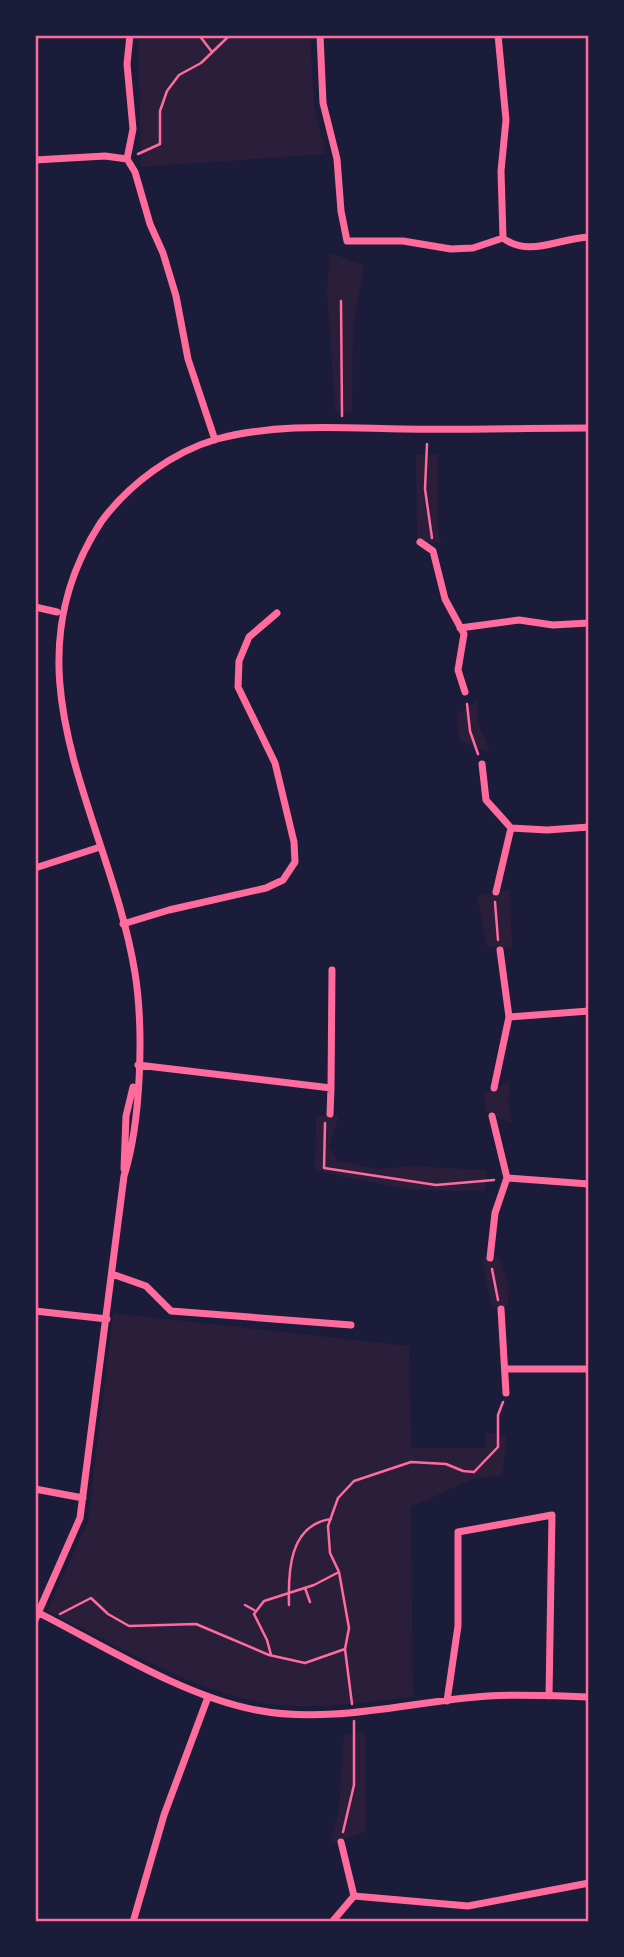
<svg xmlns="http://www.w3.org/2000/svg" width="624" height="1957" viewBox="0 0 624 1957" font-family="'Asap Condensed',sans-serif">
	<rect width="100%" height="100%" fill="#1b1b3a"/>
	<path fill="#2a1e3b" d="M138 35H310L314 107 326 154 141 167Z
		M330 253 364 266 353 329 352 413 335 412 327 289Z
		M438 454V532L441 543 417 541 416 455Z
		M478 699V721L490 752 460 741 456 715Z
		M510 890 512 949 487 947 477 896Z
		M511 1080 508 1101 512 1123 486 1112 485 1094Z
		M316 1115 339 1116 329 1145 336 1160 376 1169 411 1166 486 1170 485 1191 411 1190 315 1171Z
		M499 1256 509 1287 508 1305 501 1309 492 1308 482 1258Z
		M113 1313 409 1346 411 1448H486V1432L506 1436 503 1475 473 1479 411 1507 413 1697C362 1702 309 1712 258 1702 186 1687 113 1643 47 1611L88 1521Z
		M365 1732 366 1832 335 1842 331 1841 339 1808 344 1734Z"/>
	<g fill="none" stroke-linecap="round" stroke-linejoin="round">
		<path stroke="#ff6b9d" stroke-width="2.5" d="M199 35 212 52
			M138 154 160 144V111L167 91 179 75 201 63 230 35
			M341 301 342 416
			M427 444 425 489 432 538
			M467 704 470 731 478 754
			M495 902 498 940
			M325 1123 324 1168 436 1185 494 1180
			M492 1269 498 1300
			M305 1588 310 1602
			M245 1605 254 1610
			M289 1605C288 1572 289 1525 331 1519
			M60 1614 91 1598 108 1614 129 1626 196 1624 269 1655 305 1663 345 1649
			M271 1655 267 1640 254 1614 264 1601 314 1585 339 1572
			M352 1704 345 1649 349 1628 339 1572 330 1553 328 1526 338 1498 354 1481 411 1462 446 1464 463 1471 474 1472 498 1447V1415L503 1402
			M343 1832 354 1785V1721"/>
		<path stroke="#ff6b9d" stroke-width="7" d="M130 35 127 64 133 129 127 159 135 172 150 224 163 253 176 296 188 359 215 440
			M320 35 323 103 337 159 341 211 347 241H403L451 249 473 248 503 238
			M498 35 506 120 501 171 503 238C529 258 559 238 589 237
			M35 160 105 156 127 159
			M420 542 433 551 445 599 464 634 458 670 465 692
			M35 607 57 612
			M460 628 519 620 553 625 589 623
			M482 764 486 800 511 828 496 892
			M511 828 547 830 589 827
			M35 868 97 848
			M123 924 169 910 266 888 283 880 295 862 294 842 275 763 238 687 239 661 249 637 277 613
			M509 1017 589 1011
			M138 1065 331 1088 332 970
			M494 1088 509 1017 500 950
			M330 1114 331 1088
			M124 1169 126 1116 133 1087
			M507 1178 589 1184
			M490 1258 495 1213 507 1178 492 1116
			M112 1274 146 1286 171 1311 351 1325
			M501 1309 506 1393
			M35 1311 107 1319
			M507 1369H589
			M35 1489 83 1498
			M39 1613C104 1646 185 1697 256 1710 333 1725 411 1701 488 1696 522 1694 556 1696 589 1697
			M35 1620 80 1518 124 1176C141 1122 144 1030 135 973 109 815 0 677 101 522 128 485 172 452 217 439 277 423 341 428 402 429 465 430 527 428 589 428
			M447 1701 458 1626V1532L552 1515 549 1696
			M354 1896 468 1906 589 1883
			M133 1922 164 1815 208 1697
			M332 1922 354 1896 341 1842"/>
	</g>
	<rect width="624" height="1957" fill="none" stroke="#1b1b3a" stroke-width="74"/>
	<rect x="37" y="37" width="550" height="1883" fill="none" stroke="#ff6b9d" stroke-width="2.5"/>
</svg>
